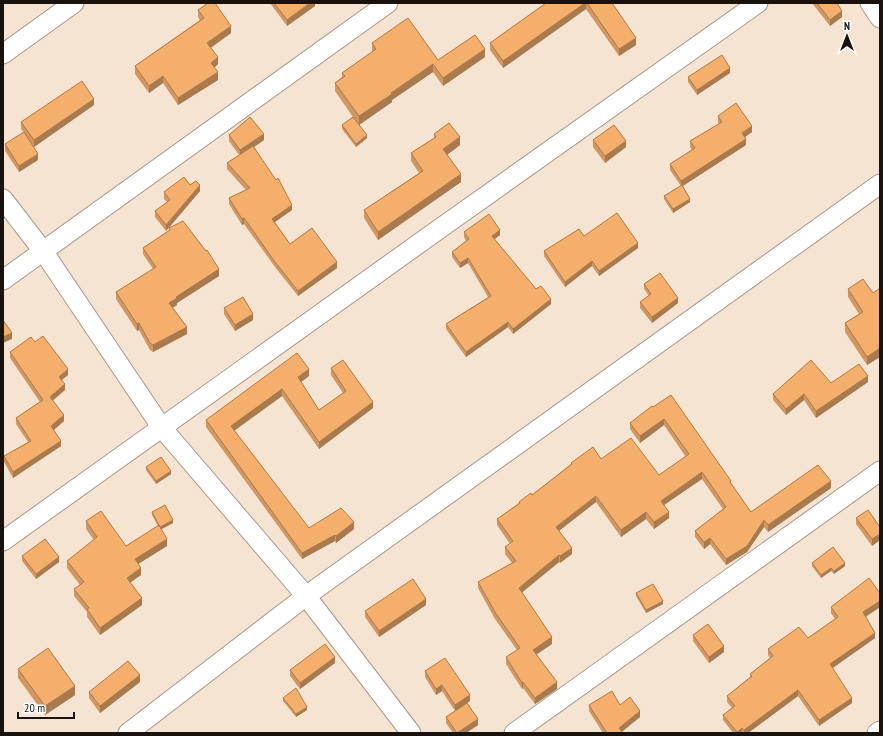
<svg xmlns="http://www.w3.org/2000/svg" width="883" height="736" viewBox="0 0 883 736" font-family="'PT Sans Narrow',sans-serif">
	<rect width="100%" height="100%" fill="#f6e4d3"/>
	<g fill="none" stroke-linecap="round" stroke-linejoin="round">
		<g stroke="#a89788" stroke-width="21">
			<path id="minor" d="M870 3 880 18
				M3 54 74 3
				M3 199 43 251 162 428 306 596 411 733
				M3 280 388 3
				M3 541 442 227 758 3
				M128 733 306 596 880 184
				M514 733 880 471
				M877 733 880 731"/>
		</g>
		<use href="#minor" stroke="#fff" stroke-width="19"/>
	</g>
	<path fill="#d2965e" d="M270 3H315V6L287 26Z
		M546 3H612L636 45 619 56 586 9 503 68 490 50V43Z
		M812 3H837L842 17 830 26Z
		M198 10 231 33 211 48 218 64 214 68 218 80 178 105 163 83 149 93 135 74V66L200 20 198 17Z
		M372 43 438 60 485 57 443 86 433 72 392 100V102L359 125 367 138 356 147 342 129V125L353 117 335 91V83L342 77V73L372 52Z
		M730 73 697 95 688 82V77Z
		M94 105 34 147 27 137 38 160 19 172 5 151V144L24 132 21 129V122Z
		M718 116 752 132 745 137 746 145 683 186 690 202 673 213 664 199V196L681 186 670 170V164L692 150 690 147V141L719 124 718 122Z
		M434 134 460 145 447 155 461 182 378 240 364 218V210L419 173 411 161V153L434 138Z
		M229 135 264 140 254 147 292 210 275 222 290 244 337 268 298 296 275 267 244 224 242 225 229 204V198L246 190 227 169V163L239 155 229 141Z
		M593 140 626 147 605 163 593 147Z
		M190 185 200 191 166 231 155 217V211L167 202 164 199V192Z
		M169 228 219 276 177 303V305L172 308 187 334 153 352 150 350 139 330 137 331 116 299V292L153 269 143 254V248L169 231Z
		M464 232 500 235 494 239 536 289 551 304 513 334 508 327 466 357 446 329V324L488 297 468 263 460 268 452 257V252L466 241 464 237Z
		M584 236 638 248 599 276 592 266 565 287 544 256V251Z
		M644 284 678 303 652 323 640 308V302L649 296 644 289Z
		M880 288V357L867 365 845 332V323L859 314 848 297V289L873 293Z
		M224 308 253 320 235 331 224 314Z
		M35 342 68 375 61 380 65 390 52 400 64 421 54 430 61 446 13 478 4 462V456L28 442 16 424V418L40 402 10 358V352Z
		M331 368 373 408 319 449 282 396 234 431 309 528 354 529 336 543 335 541 302 559 206 427V420L309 376 301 382 319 410 343 393 331 375Z
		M868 382 816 418 804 400 786 415 773 400V394L831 383Z
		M652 406 731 485 751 512 831 488 768 532 764 527 747 552 726 565 710 544 704 549 695 537V531L723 509 702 479 664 505 669 518 654 529 646 519 621 537 596 502 559 531 572 554 560 563 559 562 521 593 552 644 536 654 557 689 535 704 523 688 522 689 506 664V657L517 650 495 619 478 588V582L512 563 505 554V547L510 544 497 525V519L519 503V502L532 495 571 464V463L601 459 659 475 686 457 664 425 640 443 630 429V423Z
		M146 467 171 474 156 484 146 470Z
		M152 512 173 523 161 529 167 546 138 564 141 575 130 582 142 605 100 635 87 617V612L74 596V589L80 585 67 568V561L94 540 86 529V521L126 546 158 526 152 515Z
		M856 518 880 527V540L872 546 856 524Z
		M22 556 59 562 36 579 22 561Z
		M812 563 845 566 834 574 831 571 821 578 812 566Z
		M636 593 663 604 646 613 636 596Z
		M426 605 379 637 365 617V611Z
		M831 607H880L866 617 875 638 832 668 852 703 819 726 798 696 748 733H733L723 720V715L732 708 727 702V696L750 677V674L770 658 768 655V649L808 638 835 619 831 613Z
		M693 635 724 652 709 663 693 641Z
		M335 663 300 689 290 676V670Z
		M18 669 75 695 45 715 18 678Z
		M425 671 470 701 464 705 478 725 466 733H453L446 723V717L455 711 442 691 436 695 425 677Z
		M140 682 100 713 89 698V692Z
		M283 698 307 710 296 717 283 701Z
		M589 705H620L640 717 622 732 623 733H603L589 711Z"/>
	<path fill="#ab7a4c" d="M310 3H315V6L287 26V20Z
		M585 3H586V9L503 68V61Z
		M842 11V17L830 26V20Z
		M231 26V33L207 50V43Z
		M636 38V45L619 56V49Z
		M485 49V57L443 86V78Z
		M218 57V64L211 71V63Z
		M433 64V72L392 100V102L359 125V116L391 93Z
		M730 68V73L697 95V90Z
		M218 72V80L178 105V98Z
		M163 76V83L149 93V86Z
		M94 99V105L34 147V140Z
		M752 126V132L742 139V133Z
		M264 134V140L240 156V150Z
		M367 135V138L356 147V144Z
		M460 137V145L443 158V149Z
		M746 139V145L681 187V181Z
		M626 141V147L605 163V156Z
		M38 154V160L19 172V166Z
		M461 174V182L378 240V232Z
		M200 185V191L166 231V225Z
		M690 199V202L673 213V209Z
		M292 205V210L272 224V219Z
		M244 218V224L242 225V219Z
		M500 230V235L492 241V236Z
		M638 243V248L599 276V271Z
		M468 258V263L460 268V263Z
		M592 261V266L565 287V282Z
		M337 262V268L298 296V291Z
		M219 269V276L177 303V305L169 310V303L176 297Z
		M678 298V303L652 323V317Z
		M551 299V304L513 334V329Z
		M253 314V320L235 331V325Z
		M508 322V327L466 357V352Z
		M139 323V330L137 331V324Z
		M187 327V334L153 352V345Z
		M12 333V339L3 343V337Z
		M880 348V357L867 365V357Z
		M68 369V375L59 382V377Z
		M309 369V376L298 384V377Z
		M868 376V382L816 418V411Z
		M65 384V390L50 403V397Z
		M282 389V396L231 433V426Z
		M804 394V400L786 415V409Z
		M373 402V408L319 449V442Z
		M64 415V421L51 432V426Z
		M664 419V425L640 443V436Z
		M61 441V446L13 478V472Z
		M171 471V474L156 484V481Z
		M702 472V479L661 507V501Z
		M831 481V488L768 532V525Z
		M596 496V502L556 533V527Z
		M646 512V519L621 537V530Z
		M669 512V518L654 529V522Z
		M173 520V523L160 530V527Z
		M764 520V527L747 552 726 565V559Z
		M354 522V529L336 543V536Z
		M880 534V540L872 546V539Z
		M335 535V541L302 559V553Z
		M710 538V544L704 549V542Z
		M167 539V546L135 566V559Z
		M572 548V554L560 563V556Z
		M559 555V562L519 595V588Z
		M59 557V562L36 579V574Z
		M845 563V566L834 574V571Z
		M141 568V575L127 585V578Z
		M831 568V571L821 578V575Z
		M142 598V605L100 635V628Z
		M426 599V605L379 637V631Z
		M663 601V604L646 613V610Z
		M880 601V607L863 618V612Z
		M875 633V638L830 670V664Z
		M552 637V644L533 657V650Z
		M724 646V652L709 663V657Z
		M335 657V663L300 689V683Z
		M140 675V682L100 713V706Z
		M523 682V688L522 689V683Z
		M557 682V689L535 704V698Z
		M442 685V691L436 695V689Z
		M75 686V695L45 715V706Z
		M798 690V696L748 733H744V730Z
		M470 695V701L455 711V705Z
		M852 698V703L819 726V720Z
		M307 707V710L296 717V714Z
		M640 711V717L620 733 619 728Z
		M478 719V725L466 733H457Z
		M742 728V733H737V732Z"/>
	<path fill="#f4af6d" stroke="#ab7a4c" d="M208 3H215L231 26 207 43 218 57 211 63 218 72 178 98 163 76 149 86 135 66 204 18 198 10Z
		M274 3H310L287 20Z
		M546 3H585L503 61 490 43Z
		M587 3H612L636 38 619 49Z
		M817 3H837L842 11 830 20Z
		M408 18 438 60 475 35 485 49 443 78 433 64 391 93 392 94 359 116 335 83 345 76 342 73 376 49 372 43Z
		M722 55 730 68 697 90 688 77Z
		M82 81 94 99 34 140 21 122Z
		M736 103 752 126 742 133 746 139 681 181 670 164 695 148 690 141 722 122 718 116Z
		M250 117 264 134 240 150 229 135Z
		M353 117 367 135 356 144 342 125Z
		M449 123 460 137 443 149 461 174 378 232 364 210 423 171 411 153 436 137 434 134Z
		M614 125 626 141 605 156 593 140Z
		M24 132 38 154 19 166 5 144Z
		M253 146 276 180 278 178 292 205 272 219 290 244 312 228 337 262 298 291 275 262 244 218 242 219 229 198 250 188 227 163Z
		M184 177 190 185 196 181 200 185 166 225 155 211 170 200 164 192Z
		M682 185 690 199 673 209 664 196Z
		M617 213 638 243 599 271 592 261 565 282 544 251 579 229 584 236Z
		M489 214 500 230 492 236 536 289 541 286 551 299 513 329 508 322 466 352 446 324 491 296 468 258 460 263 452 252 469 239 464 232Z
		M183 221 206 251 207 250 219 269 176 297 177 298 169 303 187 327 153 345 150 343 139 323 137 324 116 292 156 267 143 248 170 230 169 228Z
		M660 273 678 298 652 317 640 302 651 294 644 284Z
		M863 279 873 293 880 288V348L867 357 845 323 863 312 848 289Z
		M243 297 253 314 235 325 224 308Z
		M3 320 12 333 3 337Z
		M43 336 68 369 59 377 65 384 50 397 64 415 51 426 61 441 13 472 4 456 31 441 16 418 43 400 10 352 31 337 35 342Z
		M297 353 309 369 298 377 319 410 346 391 331 368 343 360 373 402 319 442 282 389 231 426 309 528 341 508 354 522 336 536 335 535 302 553 206 420Z
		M811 360 831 383 859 364 868 376 816 411 804 394 786 409 773 394Z
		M671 395 731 481 730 482 751 512 818 465 831 481 768 525 764 520 747 546 726 559 710 538 704 542 695 531 726 507 702 472 661 501 669 512 654 522 646 512 621 530 596 496 556 527 572 548 560 556 559 555 519 588 552 637 533 650 557 682 535 698 523 682 522 683 506 657 520 648 495 612 478 582 516 561 505 547 513 541 497 519 520 503 519 502 531 493 532 495 572 464 571 463 593 447 601 459 631 438 659 475 689 454 664 419 640 436 630 423 652 406 653 407Z
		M161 457 171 471 156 481 146 467Z
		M165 505 173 520 160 527 152 512Z
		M868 510 880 527V534L872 539 856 518Z
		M101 511 126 546 159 525 167 539 135 559 141 568 127 578 142 598 100 628 87 609 89 608 74 589 84 582 67 561 97 537 86 521Z
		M45 539 59 557 36 574 22 556Z
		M833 547 845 563 834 571 831 568 821 575 812 563Z
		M869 578 880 593V601L863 612 875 633 830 664 852 698 819 720 798 690 744 730 742 728 737 732 723 715 735 706 727 696 752 676 750 674 773 656 768 649 799 627 808 638 838 617 831 607Z
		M413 579 426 599 379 631 365 611Z
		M653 584 663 601 646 610 636 593Z
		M708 624 724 646 709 657 693 635Z
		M325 644 335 657 300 683 290 670Z
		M48 648 75 686 45 706 18 669Z
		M445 658 470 695 455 705 442 685 436 689 425 671Z
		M128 661 140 675 100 706 89 692Z
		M296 688 307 707 296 714 283 698Z
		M612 691 620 705 630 697 640 711 619 728 623 733H607L589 705Z
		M467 703 478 719 457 733 446 717Z"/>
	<rect width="883" height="736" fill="none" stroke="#19120d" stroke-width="8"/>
	<g transform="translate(847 36)" stroke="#ffffff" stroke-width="3" paint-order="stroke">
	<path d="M0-3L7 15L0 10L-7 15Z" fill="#19120d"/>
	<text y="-6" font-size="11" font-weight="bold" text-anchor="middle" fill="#19120d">N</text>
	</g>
	<path d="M18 712v6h56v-6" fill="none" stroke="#19120d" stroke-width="2"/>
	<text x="24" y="712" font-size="12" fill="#19120d" stroke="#ffffff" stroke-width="3" paint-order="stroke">20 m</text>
</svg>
